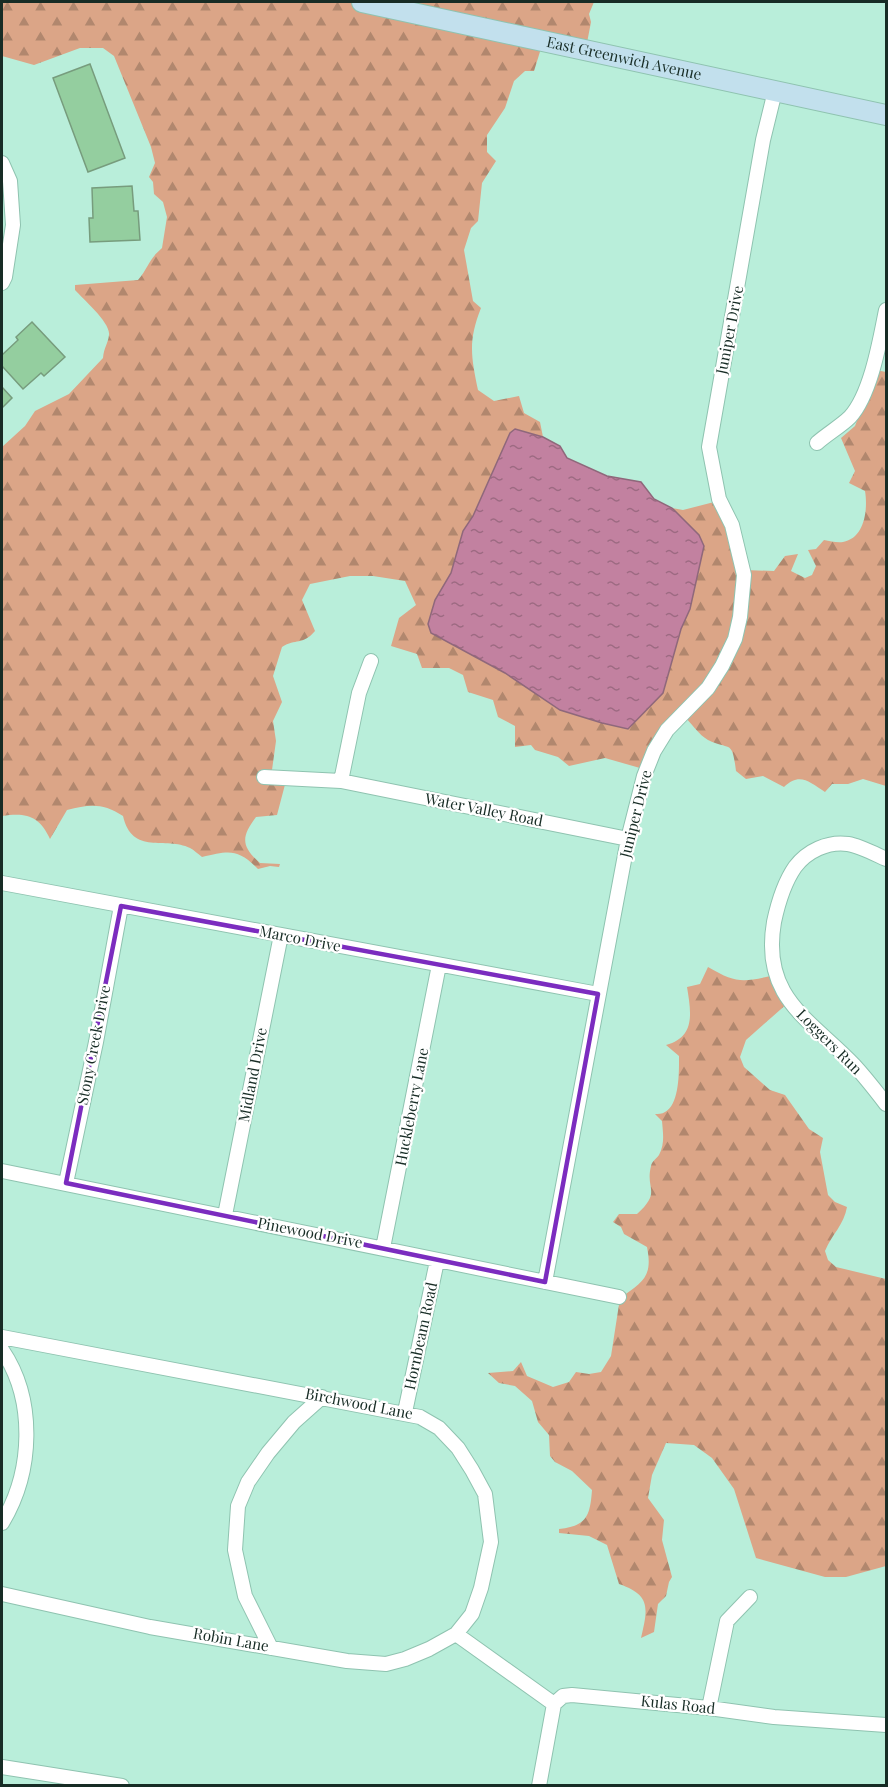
<svg xmlns="http://www.w3.org/2000/svg" width="888" height="1787" viewBox="0 0 888 1787" font-family="'Playfair Display',serif">
	<defs>
		<pattern id="forest-firs" width="22" height="20" patternUnits="userSpaceOnUse" patternTransform="scale(1.5)"><rect width="22" height="20" fill="#dba587"/><path d="M5 1l3.5 6h-7zM16 11l3.5 6h-7z" fill="#b1876e"/></pattern>
		<pattern id="water-ripples" width="26" height="14" patternUnits="userSpaceOnUse" patternTransform="scale(1.5)"><rect width="26" height="14" fill="#c281a0"/><path d="M2 4q2-2 4 0t4 0M15 11q2-2 4 0t4 0" fill="none" stroke="#9d6a82"/></pattern>
	</defs>
	<rect width="100%" height="100%" fill="#b9eeda"/>
	<path fill="url(#forest-firs)" d="M2 2H594L589 14 591 22 586 48 543 42 534 71H525L514 81 505 108 487 135V152L496 161 482 183 478 221 471 228 464 250 473 301 481 308C468 341 471 356 478 390L494 401 519 396 524 413 540 422 543 437 516 429 515 678 560 710 602 723 628 729 674 511 672 508 683 510 718 501 744 570 774 571 785 556 798 554 791 571 805 578 812 575 816 566 808 550 816 549 824 540C830 541 837 543 843 542 865 538 868 509 865 491L849 483 855 471 841 438 855 426 876 370 886 372V786L863 779 848 784H832L825 792C809 782 800 772 784 787L763 776 746 779 736 771C732 739 731 751 708 740 699 735 691 723 684 716L647 770 605 758 569 766 558 757 535 750 531 745 515 747V726L498 717 493 700 468 692 463 675 449 668H422L417 654 391 646 399 618 416 605 405 581 373 576H350L310 584 302 600 315 631C302 646 296 638 282 647L273 676 282 702 273 721 276 741 272 770 287 777 277 815 256 817C241 837 241 846 260 863L280 864 279 867 270 866 258 869C237 848 229 851 202 857 198 854 194 850 190 848 166 836 132 856 123 816 103 803 90 804 67 810L50 839C40 816 26 812 2 816V447L25 426 35 411 69 394 103 358C104 347 108 344 109 335 111 323 83 299 75 290V285L138 280C149 267 148 260 162 248L167 217 163 202 154 194 153 182 149 177 155 163 151 147 114 56 103 48H80L34 65 2 56Z
		M708 967C737 984 743 982 775 975L789 1002 746 1040 740 1057 744 1067 770 1090 785 1095 809 1129 823 1138 820 1152 828 1195 835 1202 847 1207C844 1225 832 1234 825 1251L828 1260 836 1267 886 1279V1566L846 1577H825L756 1558 734 1489 712 1458 694 1445 666 1443 652 1475 648 1498 664 1520 662 1540 672 1577 669 1582 666 1596 658 1604 654 1632 641 1638C648 1608 651 1595 619 1584L607 1545 589 1536 559 1533V1529C587 1526 590 1516 592 1490L572 1471 555 1462 550 1456 549 1435 538 1422 532 1401 515 1386 499 1383 488 1373 513 1371 521 1362 527 1376 553 1387 569 1382 576 1372 589 1374 601 1372 611 1356 620 1298C643 1282 653 1277 647 1247L624 1234 621 1227 613 1222 619 1214H637C662 1191 645 1190 651 1166 652 1161 656 1159 659 1155 665 1144 663 1133 662 1121L655 1114C658 1114 662 1114 665 1112 680 1104 679 1070 679 1056L666 1045C696 1037 691 1012 687 987L700 984Z"/>
	<path fill="url(#water-ripples)" stroke="#8f687b" stroke-width="1.5" d="M515 429 543 437 560 446 567 458 607 476 641 482 654 499 672 508 699 535 704 546 690 609 681 629 663 693 628 729 602 723 560 710 505 673 431 633 428 624 435 600 451 573 463 531 473 516 510 433Z"/>
	<path fill="#94ce9f" stroke="#779c7d" stroke-width="1.5" d="M90 64 125 158 88 172 53 78Z
		M132 186 134 211H138L140 240 90 242 89 218H93L92 188Z
		M32 322 65 357 44 376 41 373 23 389 2 366V355L18 340 16 337Z
		M2 387 12 398 2 408Z"/>
	<g fill="none" stroke-linecap="round" stroke-linejoin="round">
		<g stroke="#8fc3b0" stroke-width="16">
			<path id="street" d="M2 163 10 181 13 225 5 277 2 283
				M817 443C827 434 841 426 850 417 871 394 880 340 886 310
				M264 777 341 781 628 839
				M341 781 359 693 371 661
				M886 859C875 854 860 846 848 844 828 841 807 851 795 867 784 883 778 903 774 922 761 998 810 1019 854 1065 866 1078 876 1091 886 1104
				M2 883 598 994
				M2 1171 619 1297
				M66 1183 96 1042 121 906
				M225 1215 281 935
				M383 1248 439 965
				M545 1282 628 839 644 776 654 751 667 730 708 688 722 666 735 639 740 617 744 575 732 525 719 499 709 447 763 140 775 91
				M2 1337 420 1417 439 1428 458 1448 472 1470 485 1494 491 1542 481 1588 472 1614 456 1634 429 1649 405 1659 386 1664 347 1661 150 1627 2 1594
				M2 1350C36 1400 33 1472 2 1523
				M405 1412 437 1261
				M456 1634 554 1704
				M271 1648 245 1596 235 1550 238 1506 248 1482 268 1453 294 1422 322 1397
				M709 1708 727 1621 750 1597
				M2 1767 122 1786
				M539 1786 554 1704 563 1696 572 1695 709 1708 774 1717 886 1725"/>
		</g>
		<g stroke="#8fc3b0" stroke-width="22">
			<g id="secondary">
				<path id="s1" d="M362 2 886 115"/>
			</g>
		</g>
		<use href="#street" stroke="#fff" stroke-width="14"/>
		<use href="#secondary" stroke="#c2e0ed" stroke-width="20"/>
	</g>
	<path fill="none" stroke="#7b2cbf" stroke-width="4.5" stroke-linejoin="round" d="M121 906 598 994 545 1282 66 1183Z"/>
	<g text-anchor="middle" stroke-width="4.5" stroke-linejoin="round" paint-order="stroke">
		<g font-size="15" fill="#172c25" stroke="#fff">
			<text dy="5" stroke="none"><textPath href="#s1" startOffset="268">East Greenwich Avenue</textPath></text>
			<text transform="translate(730 330) rotate(-79)" y="5">Juniper Drive</text>
			<text transform="translate(484 810) rotate(11)" y="5">Water Valley Road</text>
			<text transform="translate(636 814) rotate(-76)" y="5">Juniper Drive</text>
			<text transform="translate(300 939) rotate(11)" y="5">Marco Drive</text>
			<text transform="translate(829 1042) rotate(45)" y="5">Loggers Run</text>
			<text transform="translate(94 1045) rotate(-79)" y="5">Stony Creek Drive</text>
			<text transform="translate(253 1075) rotate(-79)" y="5">Midland Drive</text>
			<text transform="translate(412 1107) rotate(-79)" y="5">Huckleberry Lane</text>
			<text transform="translate(310 1233) rotate(11)" y="5">Pinewood Drive</text>
			<text transform="translate(421 1336) rotate(-78)" y="5">Hornbeam Road</text>
			<text transform="translate(359 1404) rotate(11)" y="5">Birchwood Lane</text>
			<text transform="translate(231 1640) rotate(10)" y="5">Robin Lane</text>
			<text transform="translate(678 1705) rotate(6)" y="5">Kulas Road</text>
		</g>
	</g>
	<rect width="888" height="1787" fill="none" stroke="#172c25" stroke-width="6"/>
</svg>
